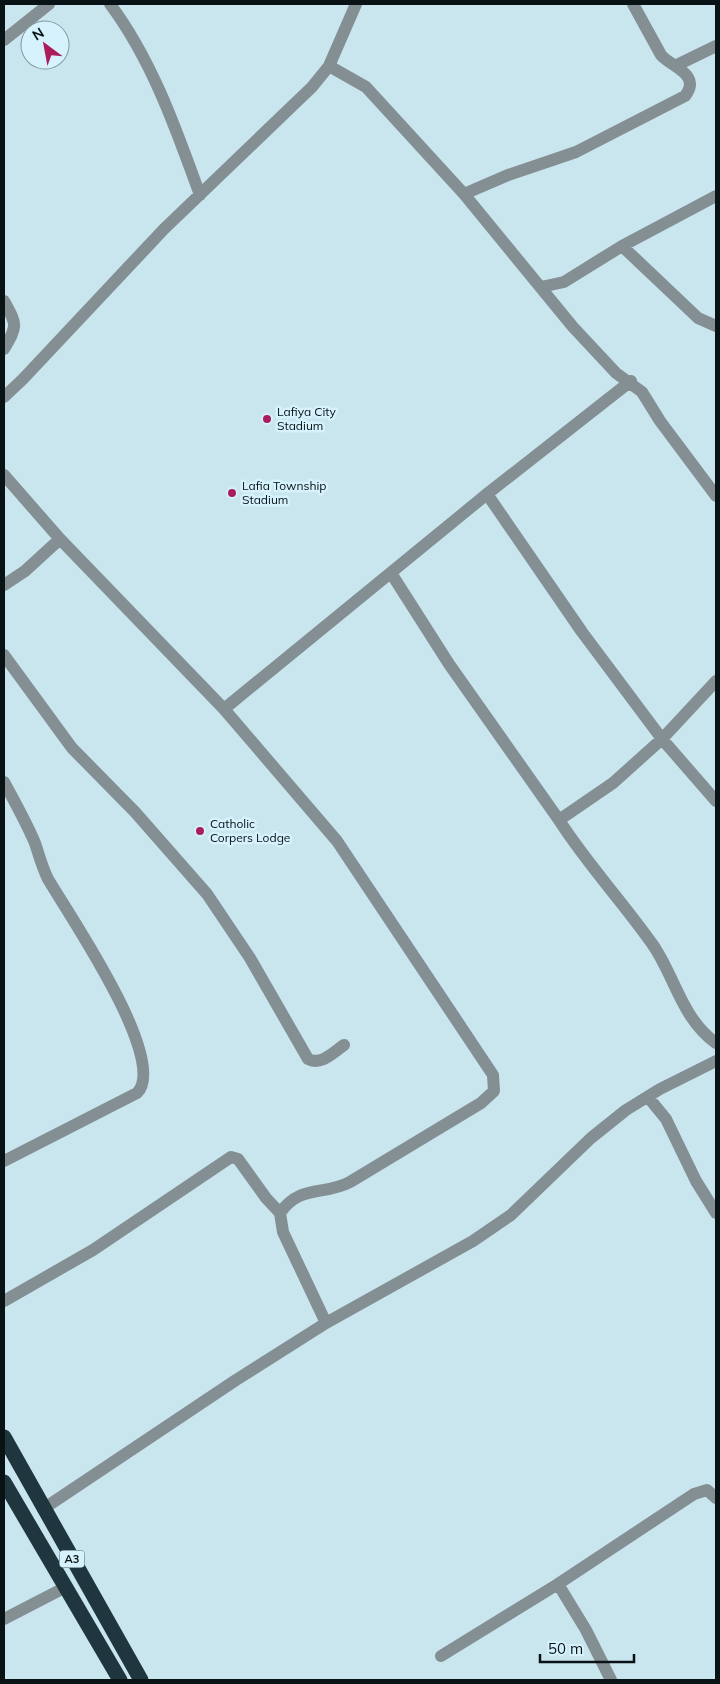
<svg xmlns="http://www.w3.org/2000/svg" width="720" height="1684" viewBox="0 0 720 1684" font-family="Mulish,sans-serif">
	<rect width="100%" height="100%" fill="#c9e5ee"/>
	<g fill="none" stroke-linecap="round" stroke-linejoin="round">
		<path stroke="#838f93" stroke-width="12" d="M110 4C152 60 176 129 200 195
			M4 40 49 4
			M677 65 716 46
			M329 66 366 87 464 194 573 327 616 373 642 392 660 421 716 496
			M464 194 508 175 576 152 685 96C702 74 671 67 661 55L633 4
			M622 246 698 318 716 326
			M541 287 564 282 622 246 716 196
			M4 301C17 325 18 325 4 349
			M4 397 23 379 164 229 312 87 329 66 356 4
			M4 475 60 539 25 571 4 585
			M487 494 582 632 662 739 716 681
			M60 539 224 709 337 841 493 1075 494 1091 481 1103 350 1182C324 1196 300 1184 280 1213L283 1232 326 1323
			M391 573 449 664 559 820
			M4 655 72 748 135 812 207 894 250 958 308 1059C321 1066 334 1052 344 1045
			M224 709 487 494 631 381
			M4 782C15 802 26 822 35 843 39 855 42 867 48 879 67 912 170 1061 137 1093L4 1161
			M716 801 662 739 613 783 559 820C587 864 623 902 653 945 675 977 682 1019 716 1043
			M648 1097 666 1119 696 1181 716 1213
			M4 1301 93 1250 231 1157 238 1159 266 1198 280 1213
			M43 1509 236 1380 326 1323 473 1241 511 1215 591 1138 626 1110 660 1089 716 1061
			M558 1584 586 1630 611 1680
			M4 1619 64 1588
			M441 1656 558 1584 694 1494 707 1490 716 1498"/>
		<path stroke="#1f363e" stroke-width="15" d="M4 1437 141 1680
			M4 1482 120 1680"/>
	</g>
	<g fill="#ab1d5a" stroke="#d6f2fc" stroke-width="2">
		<circle cx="267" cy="419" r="5"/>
		<circle cx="232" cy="493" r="5"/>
		<circle cx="200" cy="831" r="5"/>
	</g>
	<g text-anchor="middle" stroke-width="5" stroke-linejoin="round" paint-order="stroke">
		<rect fill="#d6f2fc" stroke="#46565b" stroke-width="1" x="59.5" y="1550.5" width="25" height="17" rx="4"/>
		<g font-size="11" font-weight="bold" fill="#091316">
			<text x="72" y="1563">A3</text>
		</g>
		<g font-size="12" fill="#091316" stroke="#d6f2fc" text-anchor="start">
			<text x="277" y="416">Lafiya City<tspan x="277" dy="14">Stadium</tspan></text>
			<text x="242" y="490">Lafia Township<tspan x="242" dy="14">Stadium</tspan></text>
			<text x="210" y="828">Catholic<tspan x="210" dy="14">Corpers Lodge</tspan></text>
		</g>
	</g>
	<rect width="720" height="1684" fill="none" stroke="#091316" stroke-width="10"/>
	<g transform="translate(45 45) rotate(328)"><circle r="24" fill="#d6f2fc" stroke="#8499a0"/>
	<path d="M0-4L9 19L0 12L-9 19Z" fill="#ab1d5a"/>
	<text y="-8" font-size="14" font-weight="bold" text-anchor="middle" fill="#091316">N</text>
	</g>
	<path d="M540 1654v8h94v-8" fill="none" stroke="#091316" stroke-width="2.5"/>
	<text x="548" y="1654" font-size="15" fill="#091316" stroke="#d6f2fc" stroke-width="4" paint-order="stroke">50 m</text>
</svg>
